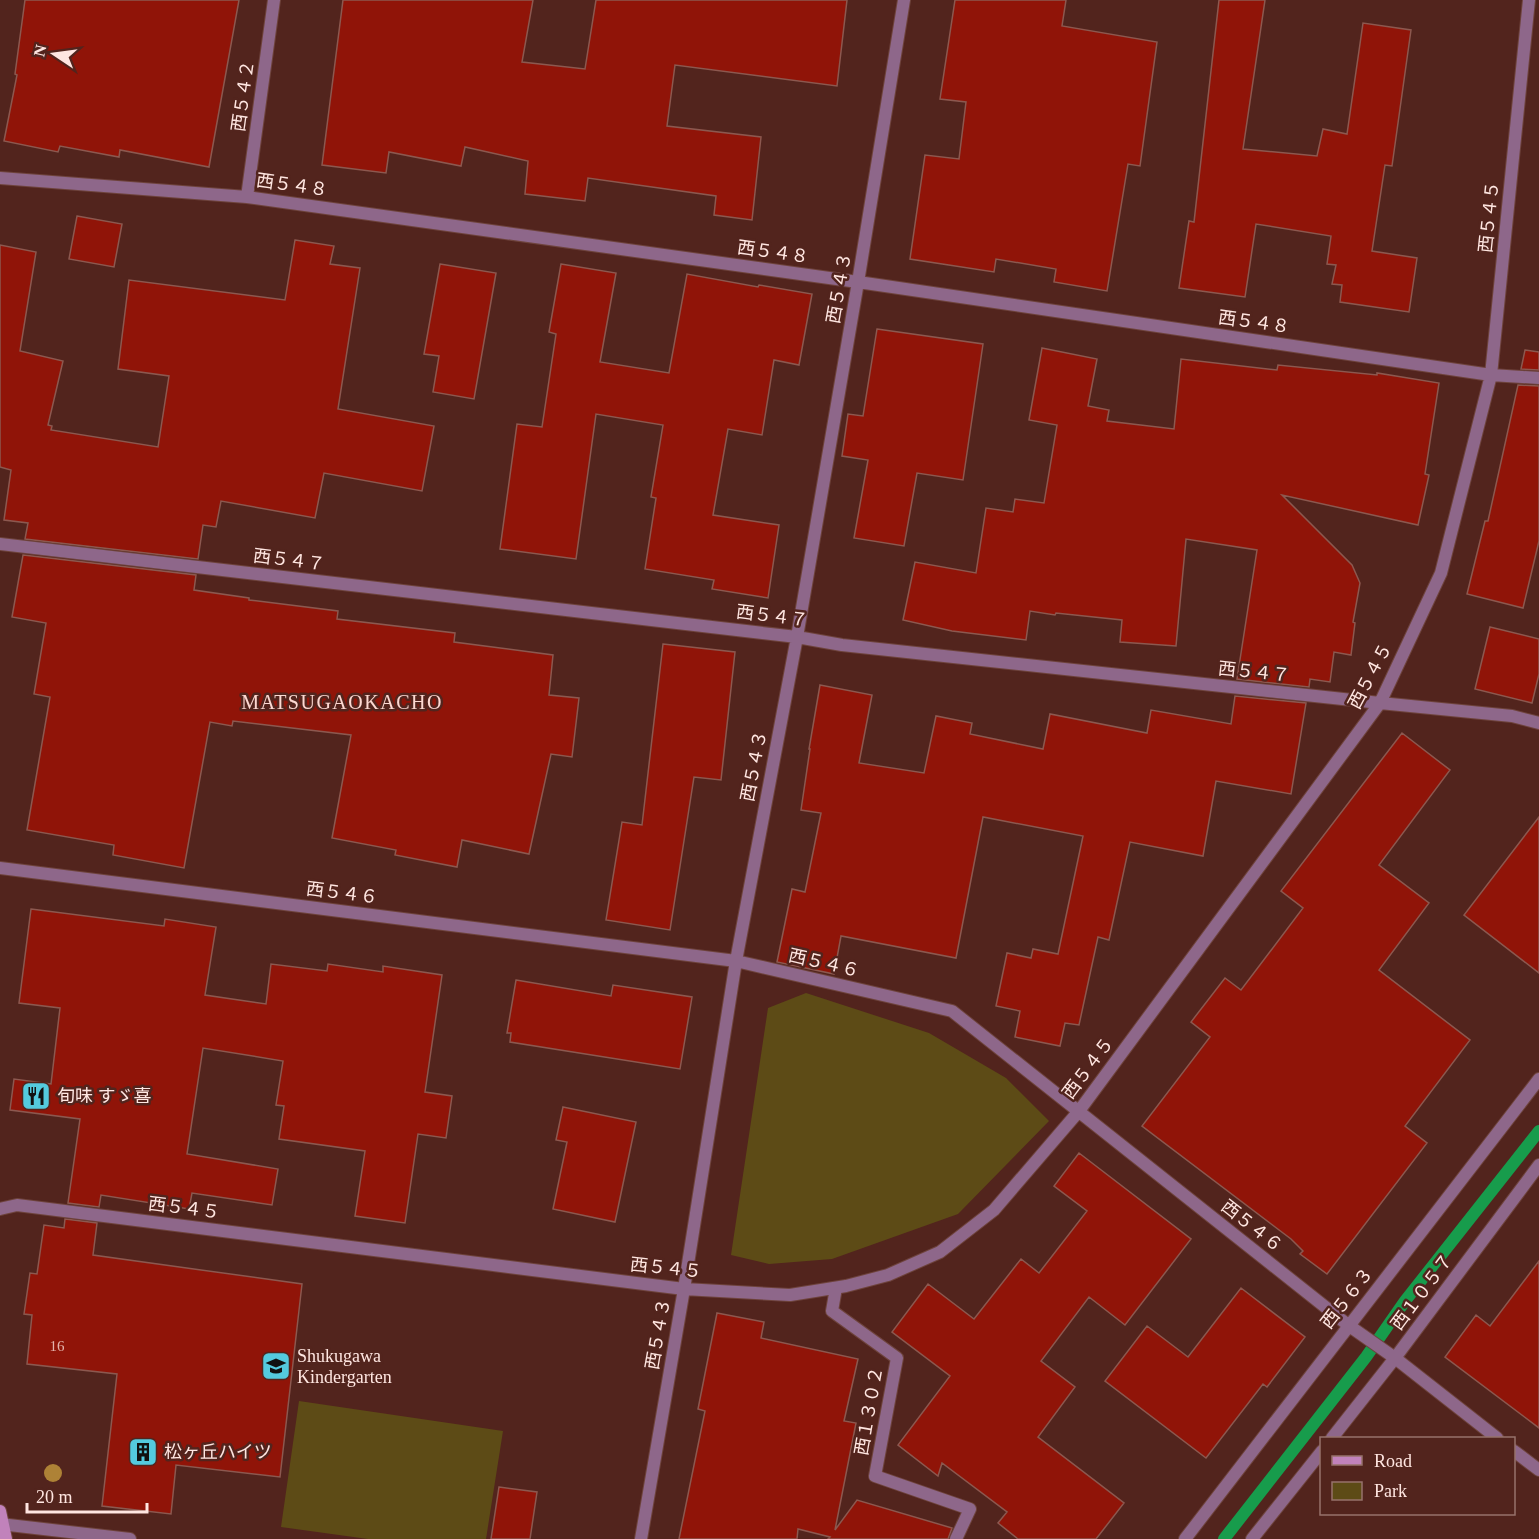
<svg xmlns="http://www.w3.org/2000/svg" width="1539" height="1539" viewBox="0 0 1539 1539" font-family="'Times New Roman','Noto Sans JP',serif">
	<rect width="100%" height="100%" fill="#52241d"/>
	<path fill="#5d4b16" d="M806 993 929 1033 1006 1078 1049 1121 958 1214 832 1259 769 1264 731 1255 768 1008Z
		M299 1401 503 1431 486 1539H368L281 1527Z"/>
	<g fill="none" stroke-linecap="round" stroke-linejoin="round">
		<path stroke="#179c4c" stroke-width="12" d="M1224 1539 1366 1357 1405 1301 1539 1131"/>
	</g>
	<path fill="#901408" stroke="#8c584f" stroke-width="1.5" d="M25 0H239L209 167 120 150 119 157 60 146 58 152 4 141 17 75 15 74Z
		M343 0H533L522 62 585 69 596 0H847L837 86 675 65 667 126 761 137 752 220 714 215 716 196 588 178 585 201 525 194 528 161 465 147 461 166 389 152 386 173 322 165Z
		M955 0H1066L1062 26 1157 42 1140 166 1128 164 1107 291 1054 282 1056 269 996 259 994 272 910 259 925 155 959 159 966 102 940 99Z
		M1219 0H1265L1243 149 1317 156 1323 129 1347 134 1363 23 1411 30 1392 166 1385 165 1372 251 1417 258 1409 312 1340 302 1342 285 1332 284 1336 265 1327 264 1331 236 1256 224 1245 297 1179 288 1189 221 1194 222Z
		M77 216 122 224 114 267 69 259Z
		M295 240 334 246 330 264 360 268 338 409 434 426 422 491 324 473 315 518 221 501 216 527 203 525 198 559 25 539 28 523 4 520 11 470 0 467V245L36 252 20 351 63 361 48 425 52 426 51 430 158 447 169 376 118 369 129 280 285 300Z
		M440 264 496 273 474 399 433 392 439 356 424 354Z
		M561 264 616 273 600 362 669 373 687 274 758 287 759 285 812 294 799 365 774 360 762 435 728 429 713 515 779 525 768 598 712 589 714 580 645 569 656 498 651 497 663 425 596 414 576 559 500 549 517 424 542 427 556 334 549 332Z
		M877 329 983 344 963 480 917 473 904 546 854 538 868 460 842 456 848 414 863 416Z
		M1042 348 1097 359 1088 406 1109 410 1107 421 1174 429 1181 359 1277 370 1278 365 1377 375V373L1439 383 1425 474 1429 475 1418 525 1282 495 1352 565 1360 583 1353 622 1355 623 1351 655 1334 652 1330 682 1310 679 1309 687 1237 679 1257 550 1186 539 1176 646 1120 642 1122 620 1056 613 1055 615 1030 611 1026 640 952 631 903 620 915 562 976 573 986 508 1013 512 1015 499 1044 503 1057 425 1029 420Z
		M1525 350 1539 352V370L1521 369Z
		M1518 385 1539 386V541L1523 608 1467 594 1485 521H1488Z
		M23 555 196 575 194 590 249 598V600L338 611 337 619 455 633 454 642 553 655 549 695 579 698 572 757 551 754 529 854 462 840 457 867 395 855 396 850 332 838 351 735 233 721 232 726 210 722 184 868 113 855 114 845 27 830 50 697 34 694 46 623 12 617Z
		M1490 627 1539 639V674L1532 703 1475 689Z
		M663 644 735 652 721 780 694 777 670 930 606 920 622 822 642 825Z
		M820 685 872 695 859 763 924 773 936 716 972 723 970 734 1043 749 1050 714 1147 733 1151 710 1231 724 1235 696 1306 703 1291 794 1216 781 1203 856 1130 842 1109 940 1098 937 1079 1025 1065 1023 1060 1046 1015 1037 1020 1011 996 1006 1007 953 1031 958 1033 949 1058 954 1083 836 983 817 956 958 841 936 834 974 777 962 792 889 805 892 821 813 801 810 810 749H809Z
		M1402 733 1450 770 1379 865 1429 903 1379 970 1470 1040 1405 1126 1427 1143 1327 1274 1300 1254 1303 1251 1291 1239 1142 1126 1210 1037 1191 1022 1225 978 1241 990 1303 908 1281 891Z
		M1539 817V973L1464 915Z
		M31 909 164 926 165 919 216 927 205 995 266 1004 271 964 327 971 328 964 383 972V966L442 975 425 1092 452 1096 446 1138 418 1134 405 1223 355 1216 365 1151 279 1139 284 1106 276 1105 283 1061 203 1048 187 1154 278 1169 272 1205 192 1193 189 1209 101 1195 99 1207 68 1203 80 1119 10 1110 14 1079 51 1084 60 1008 19 1003Z
		M516 980 611 996 613 985 692 997 680 1069 510 1042 511 1033H507Z
		M563 1107 636 1122 615 1222 553 1209 567 1142 556 1140Z
		M1079 1153 1191 1239 1125 1325 1089 1297 1041 1361 1075 1387 1038 1437 1124 1503 1096 1539H1018L998 1523 1007 1512 942 1463 938 1476 898 1445 950 1376 892 1332 928 1284 974 1319 1021 1259 1039 1273 1087 1211 1054 1186Z
		M65 1219 97 1223 93 1255 302 1284 280 1477 176 1465 171 1514 102 1506 117 1374 27 1364 32 1315 24 1314 30 1273 37 1274 44 1225 64 1228Z
		M1539 1261V1428L1445 1357 1476 1315 1490 1326Z
		M1241 1288 1305 1337 1267 1387 1263 1384 1206 1458 1105 1381 1147 1326 1188 1357Z
		M717 1313 764 1322 761 1338 858 1359 844 1421 856 1423 835 1530 857 1500 952 1528 948 1539H828L830 1537 798 1529 797 1539H679L705 1411 698 1409Z
		M499 1487 537 1492 530 1539H491Z"/>
	<g fill="none" stroke-linecap="round" stroke-linejoin="round">
		<g stroke="#6e433c" stroke-width="14">
			<path id="street" d="M0 178 247 197 858 282 1491 375 1539 378
				M247 197 274 0
				M0 544 797 637 842 645 1380 703 1512 716 1539 723
				M0 868 736 961 952 1011 1348 1325 1395 1358 1497 1438
				M0 1209 17 1205 684 1289 790 1295 846 1286 888 1275 940 1252 994 1210 1079 1111 1380 703 1441 573 1491 375 1529 0
				M836 1288 832 1311 897 1358 875 1476 970 1509 956 1539
				M1332 1438 1395 1358 1539 1165
				M1514 1451 1539 1470
				M0 1524 130 1539
				M641 1539 684 1289 736 961 797 637 858 282 904 0
				M1185 1539 1539 1079
				M1252 1539 1322 1451"/>
		</g>
		<g stroke="#6e433c" stroke-width="14">
			<path id="secondary" d="M0 1511 6 1539"/>
		</g>
		<use href="#street" stroke="#8e678a" stroke-width="12"/>
		<use href="#secondary" stroke="#c182bb" stroke-width="12"/>
	</g>
	<circle fill="#ae8236" cx="53" cy="1473" r="9"/>
	<defs>
		<g id="restaurant-square" transform="scale(1.5)"><rect x="-9" y="-9" width="18" height="18" rx="4" fill="#54cade" stroke="#52241d"/><path d="M-5-6h1v4h1v-4h1v4h1v-4h1v5L-1.5 .5V6h-2V.5L-5-1ZM5-6V6H3V1.5H1.5Q1.5-4 5-6Z" fill="#111"/></g>
		<g id="school-square" transform="scale(1.5)"><rect x="-9" y="-9" width="18" height="18" rx="4" fill="#54cade" stroke="#52241d"/><path d="M0-5L7-2L0 1L-7-2ZM-4 1L0 2.5L4 1V4Q0 6-4 4Z" fill="#111"/></g>
		<g id="building-square" transform="scale(1.5)"><rect x="-9" y="-9" width="18" height="18" rx="4" fill="#54cade" stroke="#52241d"/><path d="M-4-6H4V6H1V3H-1V6H-4ZM-2.5-4.3h1.7v1.8h-1.7ZM.8-4.3h1.7v1.8H.8ZM-2.5-1h1.7V.8h-1.7ZM.8-1h1.7V.8H.8Z" fill="#111"/></g>
	</defs>
	<g fill-rule="evenodd">
		<use href="#restaurant-square" x="36" y="1096"/>
		<use href="#school-square" x="276" y="1366"/>
		<use href="#building-square" x="143" y="1452"/>
	</g>
	<g text-anchor="middle" stroke-width="5" stroke-linejoin="round" paint-order="stroke">
		<g font-size="15" fill="#e3b2ab">
			<text x="57" y="1351">16</text>
		</g>
		<g font-size="18" fill="#ffe6e1" stroke="#52241d">
			<text transform="translate(243 96) rotate(-82)" y="6">西５４２</text>
			<text transform="translate(292 185) rotate(8)" y="6">西５４８</text>
			<text transform="translate(1489 217) rotate(-84)" y="6">西５４５</text>
			<text transform="translate(773 252) rotate(8)" y="6">西５４８</text>
			<text transform="translate(839 288) rotate(-80)" y="6">西５４３</text>
			<text transform="translate(1254 322) rotate(8)" y="6">西５４８</text>
			<text transform="translate(289 560) rotate(7)" y="6">西５４７</text>
			<text transform="translate(772 616) rotate(7)" y="6">西５４７</text>
			<text transform="translate(1254 672) rotate(6)" y="6">西５４７</text>
			<text transform="translate(1370 676) rotate(-62)" y="6">西５４５</text>
			<text transform="translate(754 766) rotate(-79)" y="6">西５４３</text>
			<text transform="translate(342 893) rotate(7)" y="6">西５４６</text>
			<text transform="translate(824 963) rotate(13)" y="6">西５４６</text>
			<text transform="translate(1088 1068) rotate(-53)" y="6">西５４５</text>
			<text transform="translate(184 1208) rotate(7)" y="6">西５４５</text>
			<text transform="translate(1252 1226) rotate(38)" y="6">西５４６</text>
			<text transform="translate(666 1268) rotate(6)" y="6">西５４５</text>
			<text transform="translate(1422 1292) rotate(-53)" y="6">西１０５７</text>
			<text transform="translate(1347 1298) rotate(-52)" y="6">西５６３</text>
			<text transform="translate(658 1334) rotate(-80)" y="6">西５４３</text>
			<text transform="translate(869 1411) rotate(-80)" y="6">西１３０２</text>
		</g>
		<g font-size="18" fill="#ffe6e1" stroke="#52241d" text-anchor="start">
			<text x="57" y="1102">旬味 すゞ喜</text>
			<text x="297" y="1362">Shukugawa<tspan x="297" dy="21">Kindergarten</tspan></text>
			<text x="164" y="1458">松ヶ丘ハイツ</text>
		</g>
		<g font-size="20" letter-spacing="1.5" fill="#fdd8d1" stroke="#52241d">
			<text x="342" y="709">MATSUGAOKACHO</text>
		</g>
	</g>
	<rect x="1320" y="1437" width="195" height="78" fill="#52241d" stroke="#97726b" stroke-width="1.5"/>
	<rect x="1332" y="1456" width="30" height="9" fill="#c182bb" stroke="#97726b" stroke-width="1.5"/>
	<text x="1374" y="1467" font-size="18" fill="#ffe6e1">Road</text>
	<rect x="1332" y="1482" width="30" height="18" fill="#5d4b16" stroke="#97726b" stroke-width="1.5"/>
	<text x="1374" y="1497" font-size="18" fill="#ffe6e1">Park</text>
	<g transform="translate(54 54) rotate(283)" stroke="#52241d" stroke-width="4.5" paint-order="stroke">
	<path d="M0-4.5L10 22L0 15L-10 22Z" fill="#ffe6e1"/>
	<text y="-9" font-size="16" font-weight="bold" text-anchor="middle" fill="#ffe6e1">N</text>
	</g>
	<path d="M27 1503v9h120v-9" fill="none" stroke="#ffe6e1" stroke-width="3"/>
	<text x="36" y="1503" font-size="18" fill="#ffe6e1" stroke="#52241d" stroke-width="4.5" paint-order="stroke">20 m</text>
</svg>
